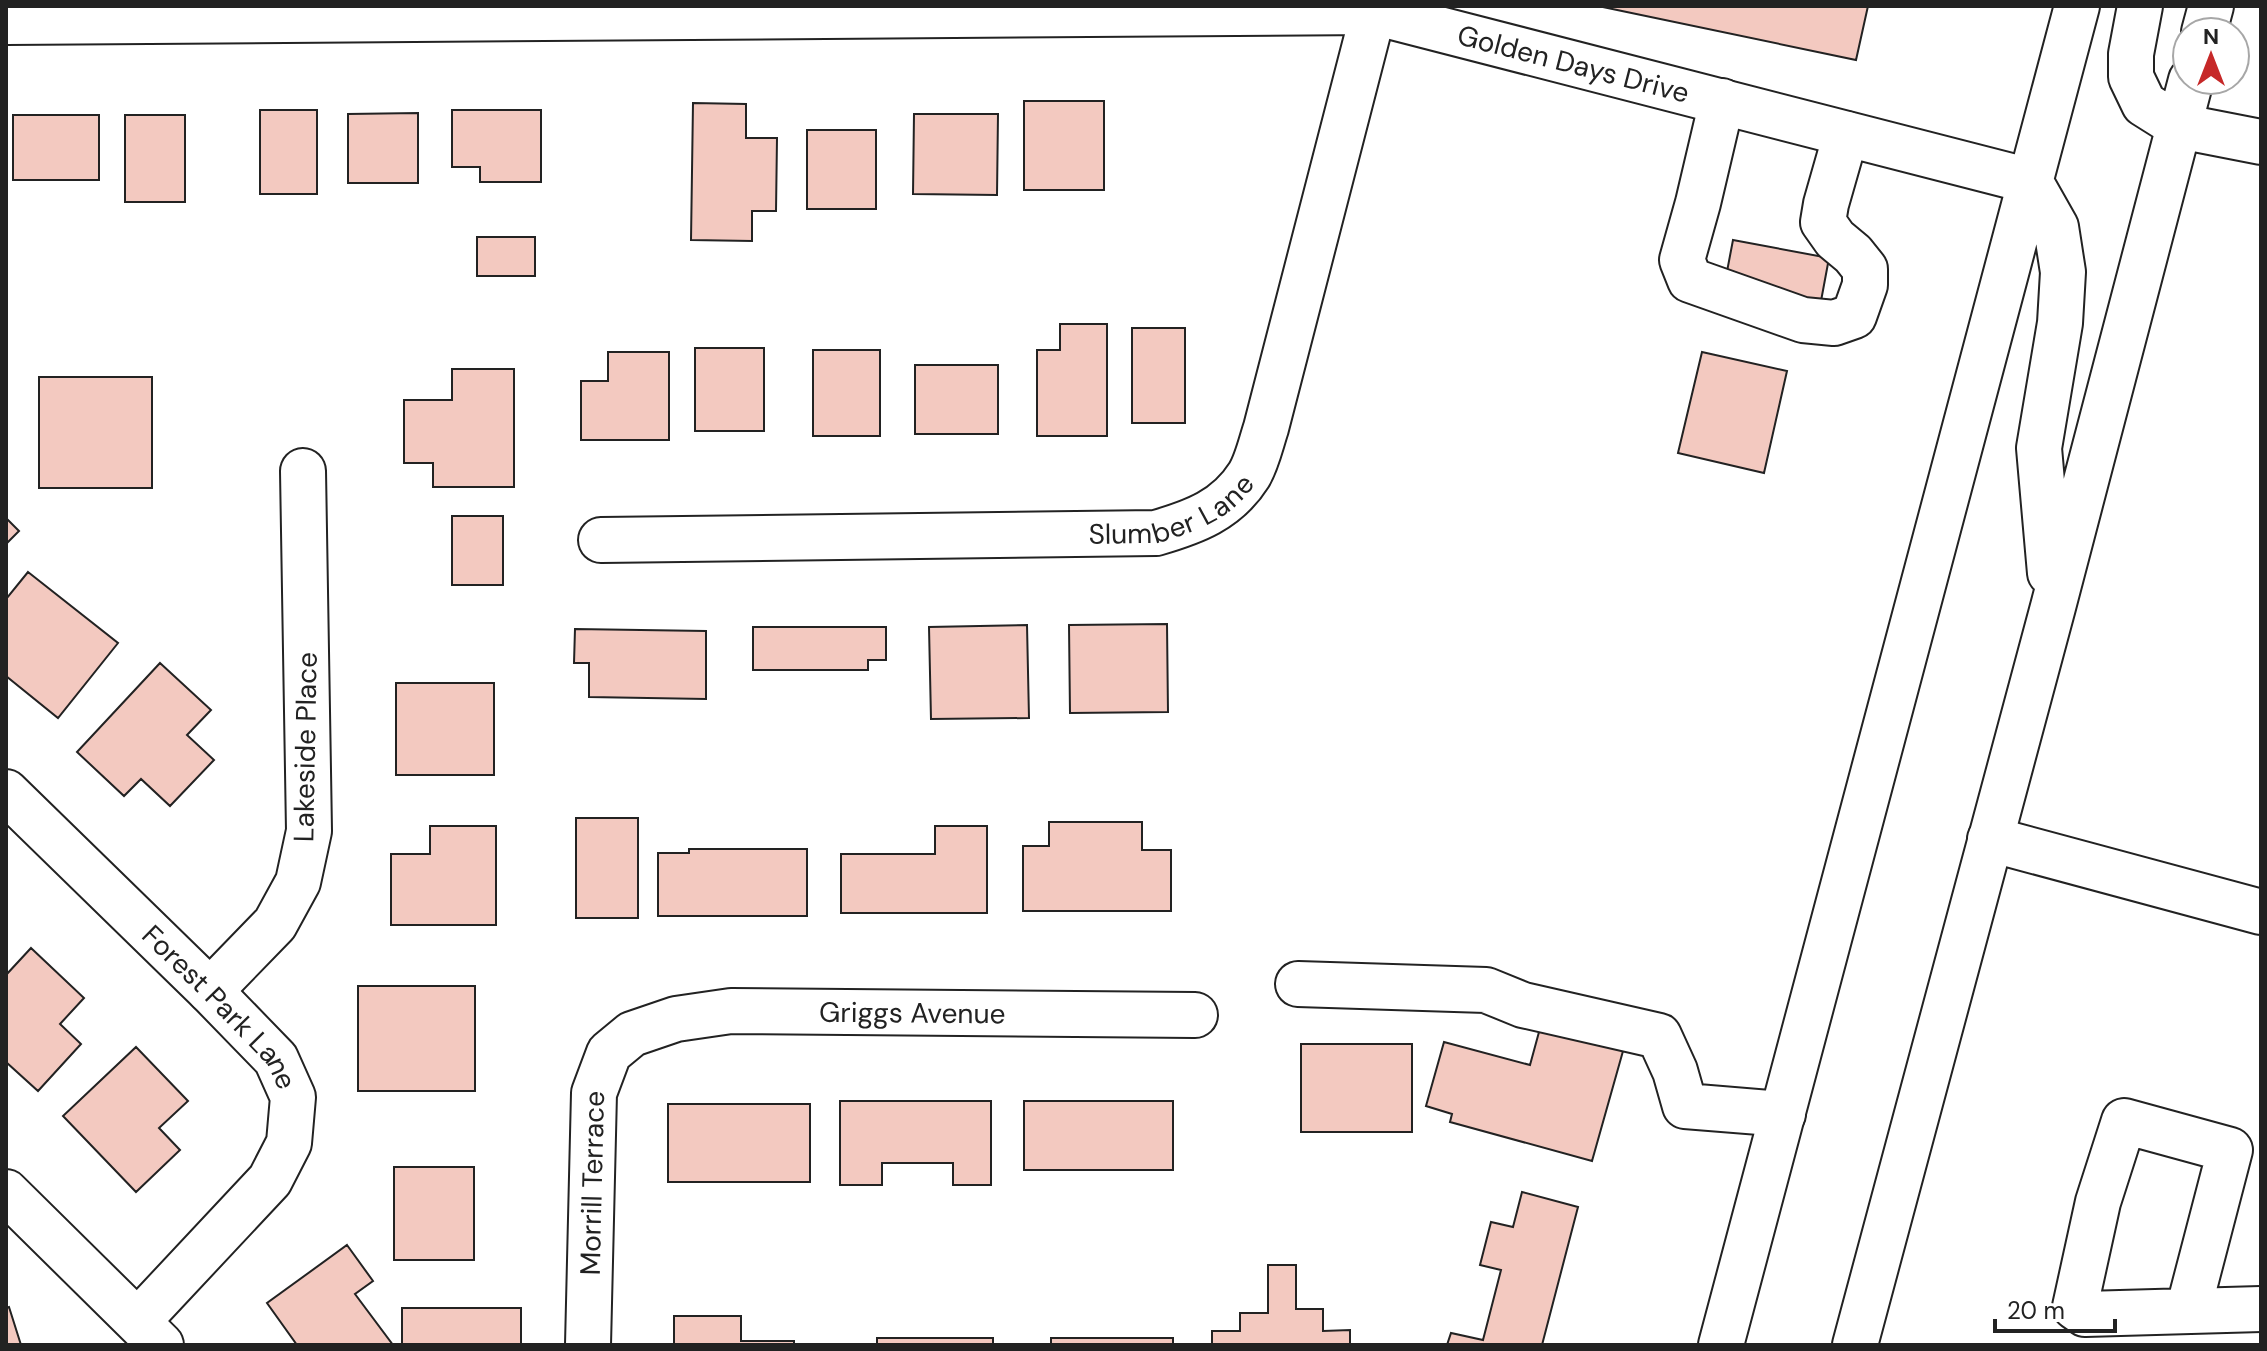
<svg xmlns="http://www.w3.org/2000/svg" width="2267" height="1351" viewBox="0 0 2267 1351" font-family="'DM Sans',sans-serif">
	<rect width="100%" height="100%" fill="#fff"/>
	<path fill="#f3c9c0" stroke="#222" stroke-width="2" d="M1598 6H1868L1856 60Z
		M1024 101H1104V190H1024Z
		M693 103 746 104V138H777L776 211H752V241L691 240Z
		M260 110H317V194H260Z
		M452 110H541V182H480V167H452Z
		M418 113V183H348V114Z
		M914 114H998L997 195 913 194Z
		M13 115H99V180H13Z
		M125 115H185V202H125Z
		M807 130H876V209H807Z
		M477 237H535V276H477Z
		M1733 240 1829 258 1821 301 1725 282Z
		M1060 324H1107V436H1037V350H1060Z
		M1132 328H1185V423H1132Z
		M695 348H764V431H695Z
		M813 350H880V436H813Z
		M608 352H669V440H581V381H608Z
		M1702 352 1787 371 1764 473 1678 453Z
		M915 365H998V434H915Z
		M452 369H514V487H433V463H404V400H452Z
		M39 377H152V488H39Z
		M452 516H503V585H452Z
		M6 518 19 531 6 544Z
		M28 572 118 643 58 718 6 676V599Z
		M1167 624 1168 712 1070 713 1069 625Z
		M1027 625 1029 718 931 719 929 627Z
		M753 627H886V660H868V670H753Z
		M575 629 706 631V699L589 697V663H574Z
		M160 663 211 710 187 735 214 760 170 806 141 779 124 796 77 752Z
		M396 683H494V775H396Z
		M576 818H638V918H576Z
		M1049 822H1142V850H1171V911H1023V846H1049Z
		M430 826H496V925H391V854H430Z
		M935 826H987V913H841V854H935Z
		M689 849H807V916H658V853H689Z
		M31 948 84 998 60 1024 81 1044 38 1091 6 1062V975Z
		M358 986H475V1091H358Z
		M1542 1021 1625 1044 1592 1161 1450 1122 1452 1114 1426 1106 1444 1042 1530 1065Z
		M1301 1044H1412V1132H1301Z
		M136 1047 188 1101 159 1128 180 1150 136 1192 63 1116Z
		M840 1101H991V1185H953V1163H882V1185H840Z
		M1024 1101H1173V1170H1024Z
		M668 1104H810V1182H668Z
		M394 1167H474V1260H394Z
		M1522 1192 1578 1207 1542 1345H1447L1451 1333 1483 1340 1501 1270 1480 1265 1491 1222 1513 1227Z
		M347 1245 373 1281 355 1294 393 1345H297L267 1303Z
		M1268 1265H1296V1309H1323V1331L1350 1330V1345H1212V1331H1240V1313H1268Z
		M9 1307 21 1345H6V1308Z
		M402 1308H521V1345H402Z
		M674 1316H741V1341H794V1345H674Z
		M877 1338H993V1345H877Z
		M1051 1338H1173V1345H1051Z"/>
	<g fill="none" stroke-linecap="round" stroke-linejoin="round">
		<g stroke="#222" stroke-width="48">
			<g id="minor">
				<path id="s1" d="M6 22 1373 12 2030 181"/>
				<path d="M1722 101 1698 203 1682 260 1690 280 1803 320 1834 323 1854 316 1865 285V269L1853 254 1835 239 1823 222 1826 204 1846 134"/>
				<path d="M2179 126 2261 142"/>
				<path id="s2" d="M601 540 1156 533C1194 522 1227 510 1249 475 1257 462 1261 443 1266 428L1375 6"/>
				<path id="s3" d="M6 792 210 991 276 1059 293 1097 289 1143 270 1180 138 1321"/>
				<path d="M1990 839 2261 912"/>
				<path d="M1298 984 1486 990 1523 1005 1659 1036 1675 1071 1685 1106 1783 1114"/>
				<path d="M210 991 275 924 298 882 309 831 303 471"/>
				<path d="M6 1192 161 1345"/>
				<path d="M2188 1311 2230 1150 2124 1121 2098 1202 2075 1307 2085 1314 2261 1309"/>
				<path id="s4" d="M588 1345 594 1093 609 1053 632 1034 676 1019 731 1011 1195 1015"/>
			</g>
		</g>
		<g stroke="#222" stroke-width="48">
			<path id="major" d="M2140 6 2131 54V77L2144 104 2179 126
				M2204 32 2211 6
				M2030 181 2056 227 2063 272 2060 323 2039 448 2050 573
				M1721 1345 2077 6
				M1855 1345 2053 607 2191 80"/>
		</g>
		<use href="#minor" stroke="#fff" stroke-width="44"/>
		<use href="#major" stroke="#fff" stroke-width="44"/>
	</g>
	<g text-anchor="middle" stroke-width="6" stroke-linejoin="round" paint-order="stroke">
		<g font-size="28" fill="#222" stroke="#fff">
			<text dy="10" stroke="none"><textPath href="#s1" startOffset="1574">Golden Days Drive</textPath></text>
			<text dy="10" stroke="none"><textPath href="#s2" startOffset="576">Slumber Lane</textPath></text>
			<text transform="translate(305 747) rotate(-89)" y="10">Lakeside Place</text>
			<text dy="10" stroke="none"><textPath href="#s3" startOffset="304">Forest Park Lane</textPath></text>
			<text dy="10" stroke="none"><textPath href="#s4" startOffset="608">Griggs Avenue</textPath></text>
			<text dy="10" stroke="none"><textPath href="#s4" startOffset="162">Morrill Terrace</textPath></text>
		</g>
	</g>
	<rect width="2267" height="1351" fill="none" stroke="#222222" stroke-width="16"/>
	<g transform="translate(2211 56)"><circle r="38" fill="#ffffff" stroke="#a7a7a7" stroke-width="2"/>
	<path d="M0-6L14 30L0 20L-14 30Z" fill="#c62828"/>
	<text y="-12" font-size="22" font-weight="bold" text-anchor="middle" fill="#222222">N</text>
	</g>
	<path d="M1995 1319v12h120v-12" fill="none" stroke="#222222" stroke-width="4"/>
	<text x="2007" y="1319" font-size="24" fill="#222222" stroke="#ffffff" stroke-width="6" paint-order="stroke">20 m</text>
</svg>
